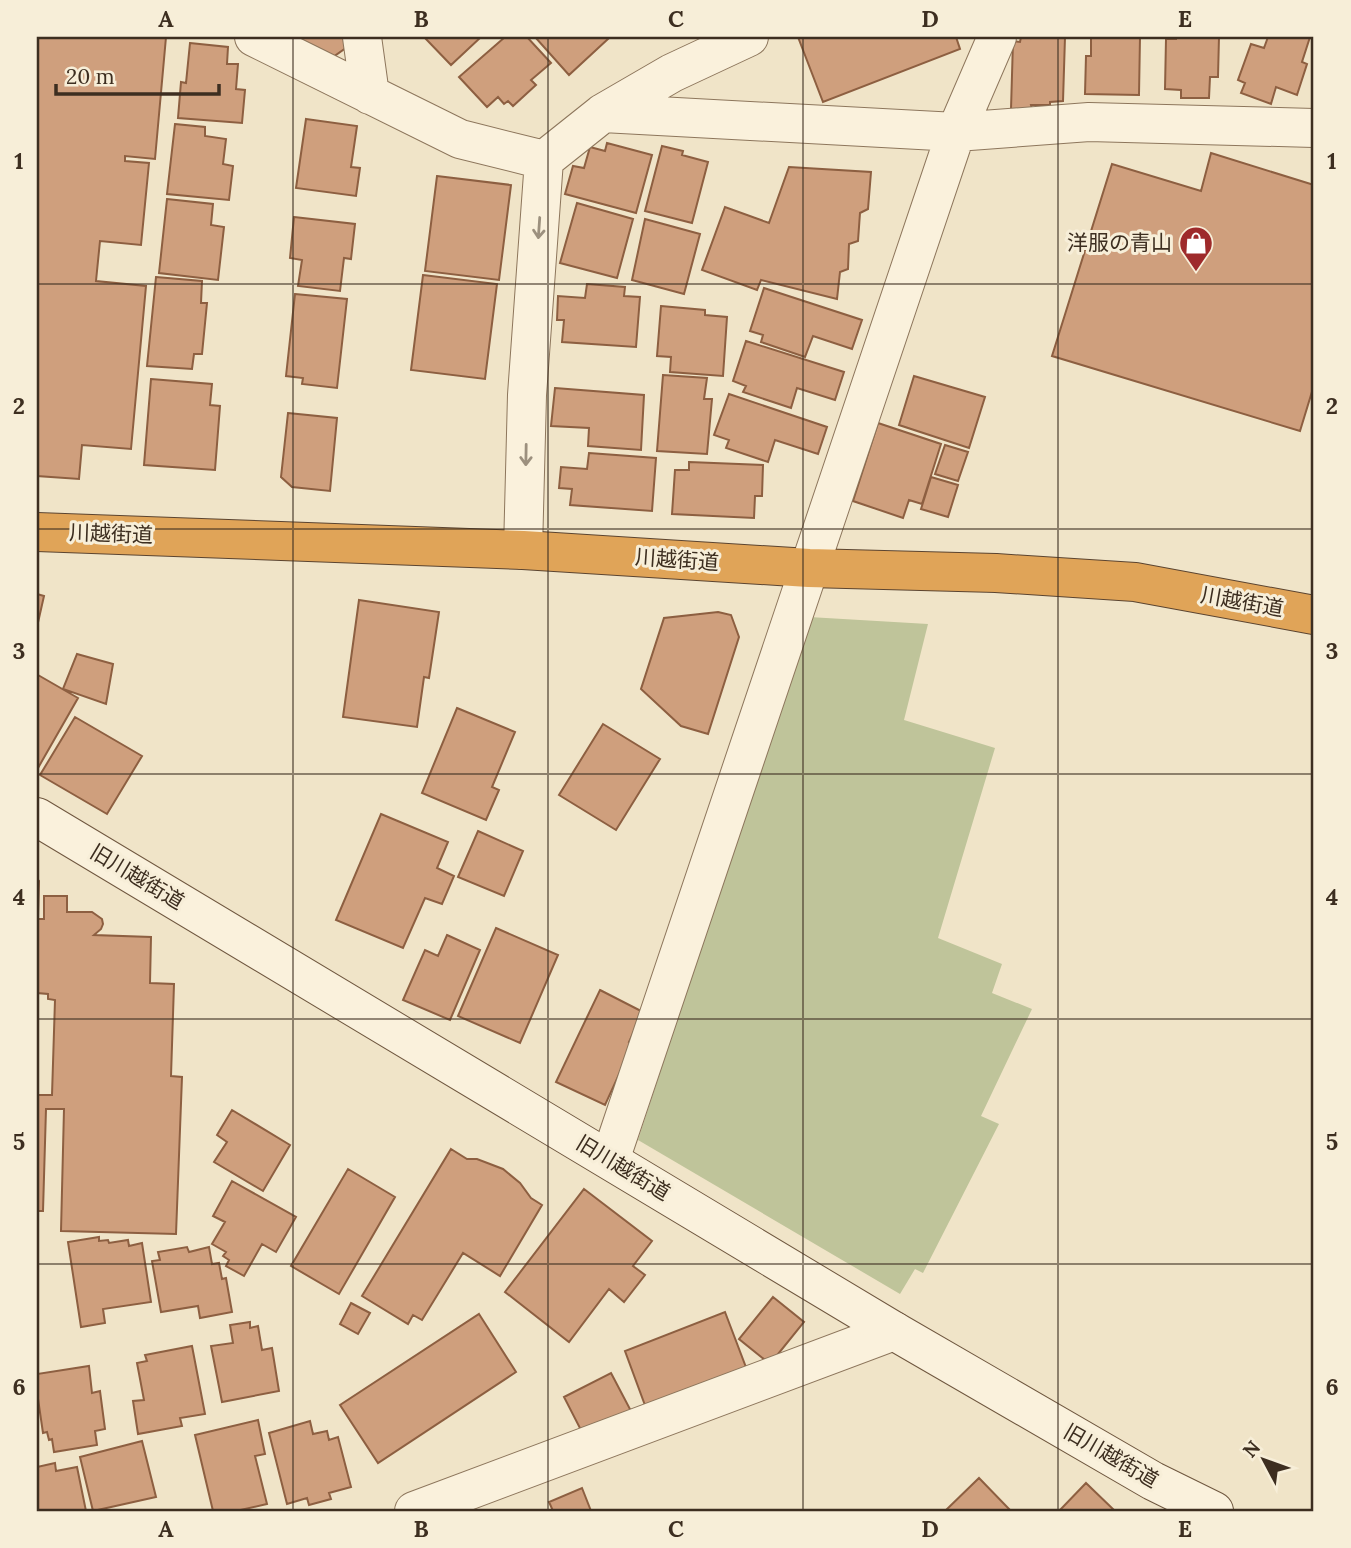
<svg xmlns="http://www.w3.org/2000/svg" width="1351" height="1548" viewBox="0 0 1351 1548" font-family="Lora,'Noto Sans JP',serif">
	<rect width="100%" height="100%" fill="#f0e4c8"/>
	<path fill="#bfc49a" d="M809 617 928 624 904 720 995 748 938 938 1002 964 992 993 1032 1009 981 1116 999 1124 923 1273 915 1269 900 1294 638 1140Z"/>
	<path fill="#cf9f7d" stroke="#8d5f41" stroke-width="2" d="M37 37H166L155 159 125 156V161L149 163 141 245 100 241 96 281 146 286 131 449 82 445 79 479 37 476Z
		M293 37H349L350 45 333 57Z
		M424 37H481L451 65Z
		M505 37H527L551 63 531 80 536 85 513 106 508 101 504 104 498 97 487 107 459 77Z
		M535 37H609V38L569 75Z
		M798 37H956L960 49 823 102Z
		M1021 37H1065L1063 101 1050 102V105H1031L1032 109H1011L1013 41 1020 42Z
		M1091 37H1140L1139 95 1085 94 1086 56H1091Z
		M1176 37H1219L1218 77H1210L1209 98H1181V90L1165 89 1166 39H1176Z
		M1268 37H1310L1302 62 1307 64 1297 95 1276 87 1271 104 1241 93 1245 83 1238 80 1251 44 1264 48Z
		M190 43 228 47 227 64H238L236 89 245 90 242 123 178 118 181 82 186 83Z
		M306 119 357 126 351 167 360 168 356 196 296 188Z
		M175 124 205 127V136L226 139 223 164 233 166 229 200 167 194Z
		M607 143 652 155 636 213 565 194 573 166 584 168 590 147 605 151Z
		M662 146 683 151 682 155 708 162 692 223 645 211Z
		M1211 153 1314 185V385L1300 431 1052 356 1112 164 1201 191Z
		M789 167 871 172 868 209 860 213 858 241 849 244 848 269 840 272 837 299 761 280 757 290 702 270 725 207 769 223Z
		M437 176 511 185 499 280 425 271Z
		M167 199 213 204 211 225 224 227 218 280 159 273Z
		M577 203 633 219 617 278 560 263Z
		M294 217 355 224 351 259 344 258 340 291 298 286 302 260 290 258Z
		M645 219 700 234 684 294 632 280Z
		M423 275 497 284 485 379 411 370Z
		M156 277 202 281 201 303H207L202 354H194L192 369 147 366Z
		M587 284 625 287 624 296 640 297 636 347 562 342 564 320H557L558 296 585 298Z
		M764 288 862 320 852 349 813 336 805 357 761 342 763 335 750 331Z
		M295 294 347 299 337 388 302 384 303 378 286 376Z
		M661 306 705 310V315L727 317 723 376 670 372 671 357 657 356Z
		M746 341 844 372 835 400 797 388 791 408 743 392 746 386 733 381Z
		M663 375 707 378 704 399H712L707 454 657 451Z
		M914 376 985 397 969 448 899 425Z
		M151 379 212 384 210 405 220 406 215 470 144 465Z
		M555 388 644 395 641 450 588 446 589 428 551 426Z
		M729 394 827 427 818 454 775 440 768 462 726 448 729 440 714 435Z
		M288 413 337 418 330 491 292 487 281 477Z
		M878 423 941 444 922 504 909 500 903 518 853 501Z
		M945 445 968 452 958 481 935 474Z
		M589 453 656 458 652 511 570 505 572 489 559 488 561 467 587 469Z
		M689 462 763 465 762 496H755L754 518 672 514 675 470H689Z
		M931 477 958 485 948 517 921 509Z
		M37 594 44 596 37 627Z
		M359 600 439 612 429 678 424 677 417 727 343 717Z
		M718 612 731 615 739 637 708 734 681 726 641 689 664 618Z
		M77 654 113 664 106 704 63 689Z
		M38 675 78 698 38 768 37 767Z
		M457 708 515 732 492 787 499 790 486 820 422 793Z
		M75 717 142 756 107 814 40 775Z
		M603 724 660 759 616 830 559 795Z
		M381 814 448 842 437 868 454 876 442 904 425 898 403 948 336 920Z
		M478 831 523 851 504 896 458 877Z
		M37 879 39 881 38 919H44V896H67V912H92L102 919 103 924 101 929 94 935 151 937 150 983 174 984 171 1076 182 1077 176 1234 61 1231 64 1109H46L43 1211H37V1095H52L55 1000 48 999V994L37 993Z
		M496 928 558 955 520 1043 458 1016Z
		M447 935 480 950 450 1020 403 1000 425 950 438 956Z
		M600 990 643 1012 629 1042 633 1044 605 1105 556 1082Z
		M232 1110 290 1145 263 1191 214 1162 227 1142 217 1135Z
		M451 1149 467 1159H477L503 1169 520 1183 531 1198 542 1205 500 1276 463 1253 422 1320 413 1315 408 1324 362 1296Z
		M348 1169 395 1197 339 1294 291 1266Z
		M232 1181 296 1217 276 1252 262 1244 244 1276 226 1266 229 1260 223 1256 226 1252 212 1244 225 1222 213 1216Z
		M584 1189 652 1241 633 1266 645 1275 624 1302 609 1289 569 1342 505 1292Z
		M99 1237V1241L108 1240 109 1243 128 1240 129 1246 142 1243 151 1302 103 1309 105 1323 81 1327 68 1242Z
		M187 1247 189 1252 209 1247 212 1264 219 1263 222 1279 226 1278 232 1312 200 1318 198 1306 161 1312 152 1261 160 1260 158 1252Z
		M773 1297 804 1322 770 1364 739 1339Z
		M351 1303 370 1313 358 1334 340 1324Z
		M725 1312 747 1370 646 1408 625 1351Z
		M479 1314 516 1372 378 1463 340 1405Z
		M250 1322V1328L258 1326 262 1350 272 1348 279 1391 222 1402 211 1346 233 1343 230 1325Z
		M192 1346 205 1414 180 1418 182 1426 138 1434 133 1401 144 1400 137 1363 147 1361 145 1355Z
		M89 1366 92 1393 100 1391 105 1429 95 1431 97 1445 54 1452 52 1439 49 1440 47 1432 43 1433 37 1392V1374Z
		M611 1373 631 1411 584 1436 564 1397Z
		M258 1420 265 1454 255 1456 267 1504 236 1511H213L195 1435Z
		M310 1421 313 1434 327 1431 329 1440 338 1437 351 1487 329 1493 331 1499 309 1505 307 1498 287 1504 269 1433Z
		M142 1441 156 1497 93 1511 80 1457Z
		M55 1463 56 1471 77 1467 86 1511H37V1467Z
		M979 1478 1011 1511H945Z
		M1086 1483 1115 1511H1059Z
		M582 1488 591 1511H553L549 1502Z"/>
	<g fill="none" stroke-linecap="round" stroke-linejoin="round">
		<g stroke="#8d765c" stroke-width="40">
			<path id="street" d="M254 37 460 139 544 160
				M362 37 370 95
				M603 113 956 132 1089 122 1314 128
				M523 550 527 395 544 160 603 113 672 73 749 37
				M610 1160 956 132 997 37
				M414 1511 894 1331"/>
		</g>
		<g stroke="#6f573f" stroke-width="40">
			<path id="secondary" d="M37 817 894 1331 1153 1481 1214 1511"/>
		</g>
		<g stroke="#5b4430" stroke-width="40">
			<path id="highway" d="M37 532 523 550 809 568 996 573 1135 582 1314 615"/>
		</g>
		<use href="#street" stroke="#faf1dc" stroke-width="38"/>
		<use href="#secondary" stroke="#faf1dc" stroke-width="38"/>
		<use href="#highway" stroke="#e0a458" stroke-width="38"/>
	</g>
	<defs><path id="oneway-shaft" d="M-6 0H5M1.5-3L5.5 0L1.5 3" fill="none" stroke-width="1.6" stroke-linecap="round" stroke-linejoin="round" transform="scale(1.75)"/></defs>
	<g stroke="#9c907e">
		<use href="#oneway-shaft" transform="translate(539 228) rotate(94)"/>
		<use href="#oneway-shaft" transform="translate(526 455) rotate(91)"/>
	</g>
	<path fill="none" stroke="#3d2e20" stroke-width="2" stroke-opacity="0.55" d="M293 37V1511M548 37V1511M803 37V1511M1058 37V1511M37 284H1314M37 529H1314M37 774H1314M37 1019H1314M37 1264H1314"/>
	<defs>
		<g id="shop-pin" transform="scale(1.75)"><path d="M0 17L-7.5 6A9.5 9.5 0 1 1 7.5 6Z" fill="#9e2a2b" stroke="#f7eed8"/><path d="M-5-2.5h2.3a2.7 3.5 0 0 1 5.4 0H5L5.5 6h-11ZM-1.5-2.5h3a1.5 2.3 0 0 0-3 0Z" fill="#fff"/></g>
	</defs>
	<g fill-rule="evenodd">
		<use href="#shop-pin" x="1196" y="243"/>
	</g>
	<g text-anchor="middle" stroke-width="6" stroke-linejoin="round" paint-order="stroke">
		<g font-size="21" fill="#3d2e20" stroke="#f7eed8" text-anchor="end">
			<text x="1172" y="250">洋服の青山</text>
		</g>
		<g font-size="21" fill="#3d2e20" stroke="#f7eed8">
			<text transform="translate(111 534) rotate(2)" y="7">川越街道</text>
			<text transform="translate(677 560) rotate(4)" y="7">川越街道</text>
			<text transform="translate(1242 602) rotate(10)" y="7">川越街道</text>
			<text transform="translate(137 877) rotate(31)" y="7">旧川越街道</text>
			<text transform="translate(623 1168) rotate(31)" y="7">旧川越街道</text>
			<text transform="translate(1111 1456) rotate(30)" y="7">旧川越街道</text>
		</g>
	</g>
	<rect width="1351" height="1548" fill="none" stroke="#f7eed8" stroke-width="77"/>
	<g transform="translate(1264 1460) rotate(311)" stroke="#f7eed8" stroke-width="5" paint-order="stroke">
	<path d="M0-5L12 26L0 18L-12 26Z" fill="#3d2e20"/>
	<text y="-10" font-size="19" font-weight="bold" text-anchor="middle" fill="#3d2e20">N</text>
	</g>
	<path d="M56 84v10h163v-10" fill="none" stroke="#3d2e20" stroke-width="3.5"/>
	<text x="66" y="84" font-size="21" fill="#3d2e20" stroke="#f7eed8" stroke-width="5" paint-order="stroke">20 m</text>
	<rect x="38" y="38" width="1274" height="1472" fill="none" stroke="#3d2e20" stroke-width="2.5"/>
	<g font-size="23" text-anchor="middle" font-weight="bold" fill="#3d2e20">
		<text x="166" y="27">A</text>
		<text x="421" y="27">B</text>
		<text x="676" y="27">C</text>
		<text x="930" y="27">D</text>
		<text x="1185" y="27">E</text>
		<text x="19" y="169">1</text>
		<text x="1332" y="169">1</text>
		<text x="19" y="414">2</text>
		<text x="1332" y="414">2</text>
		<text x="19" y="659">3</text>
		<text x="1332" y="659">3</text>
		<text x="19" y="905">4</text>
		<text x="1332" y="905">4</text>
		<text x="19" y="1150">5</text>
		<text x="1332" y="1150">5</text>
		<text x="19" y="1395">6</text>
		<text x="1332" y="1395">6</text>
		<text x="166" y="1537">A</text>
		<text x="421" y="1537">B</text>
		<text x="676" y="1537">C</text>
		<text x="930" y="1537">D</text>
		<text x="1185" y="1537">E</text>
	</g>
</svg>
